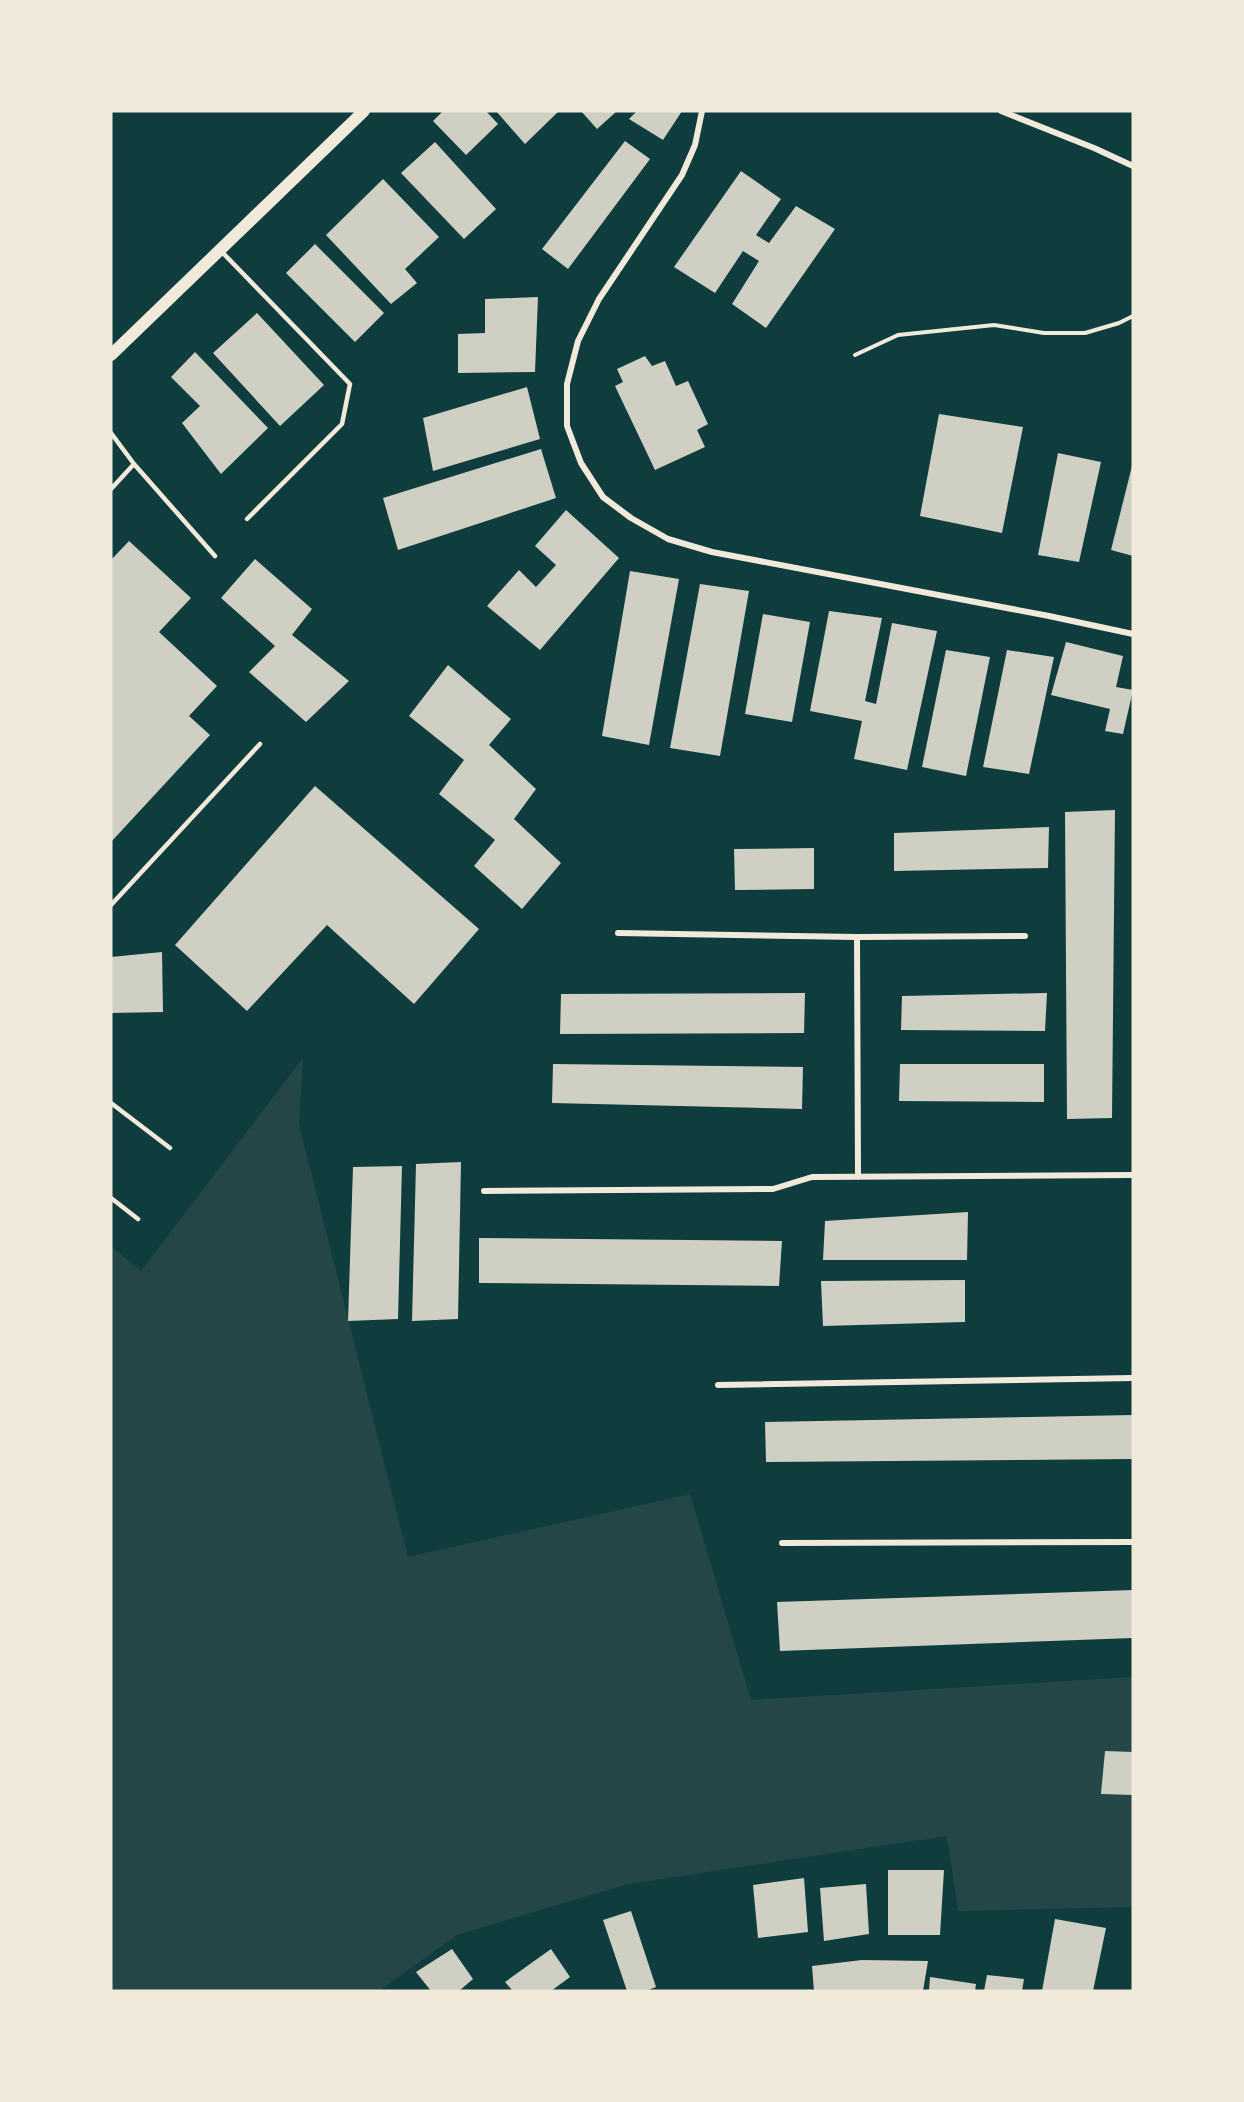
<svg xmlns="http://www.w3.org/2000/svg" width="1244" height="2102" viewBox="0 0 1244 2102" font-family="'Asap Condensed',sans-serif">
	<rect width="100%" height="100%" fill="#0f3d3e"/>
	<path fill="#244646" d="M303 1058 299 1124 408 1557 690 1494 751 1700 1133 1677V1907L958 1911 947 1836 628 1884 457 1935 379 1991H111V1246L141 1271Z"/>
	<path fill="#cfcfc3" d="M443 111H486L498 124 466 155 433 121Z
		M496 111H559L525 144Z
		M581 111H617L597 129Z
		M637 111H682L663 140 629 119Z
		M625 141 650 159 568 269 542 249Z
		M435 142 496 209 464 239 401 173Z
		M741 171 781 199 756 235 769 243 796 206 835 229 766 328 732 304 759 261 743 251 715 293 674 267Z
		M383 179 439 237 405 269 417 283 391 304 326 235Z
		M315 244 384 313 355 342 286 273Z
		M538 297 535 372 458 373V334L485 333V299Z
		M257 313 324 385 280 426 213 353Z
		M195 352 268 428 221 474 182 423 200 406 171 377Z
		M645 356 652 366 665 361 676 386 688 381 708 424 697 430 705 447 655 470 615 386 623 382 617 369Z
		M527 387 540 439 433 471 423 418Z
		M939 414 1023 427 1002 533 920 516Z
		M541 449 556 498 398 550 383 498Z
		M1058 453 1101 462 1079 562 1038 555Z
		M1132 466H1133V556L1111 550Z
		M566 510 619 558 540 650 487 606 519 570 536 587 556 565 535 546Z
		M129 541 191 598 159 632 217 686 189 716 210 735 111 842V560Z
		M255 559 312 609 292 635 349 681 306 722 249 672 275 646 221 598Z
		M630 571 679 579 649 745 602 736Z
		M700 584 749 591 720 756 670 748Z
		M829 611 882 618 865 701 876 704 892 623 937 631 907 770 854 759 862 721 810 711Z
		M763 614 810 622 792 722 745 714Z
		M1066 642 1123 656 1116 687 1133 690 1123 734 1105 731 1110 709 1051 695Z
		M946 650 990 657 966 776 922 767Z
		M1007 650 1054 657 1029 774 983 767Z
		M448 665 511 719 489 745 536 789 514 819 561 863 522 909 474 866 495 840 439 794 464 760 409 716Z
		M315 786 479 929 414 1004 327 925 247 1011 175 945Z
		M1115 810 1112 1118 1067 1119 1065 812Z
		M1049 827 1048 868 894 871V833Z
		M814 848V889L735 890 734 849Z
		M162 952 163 1012 111 1013V957Z
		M805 993 804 1033 560 1034 561 994Z
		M1047 993 1045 1031 901 1030 902 996Z
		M553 1064 803 1067 802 1109 552 1103Z
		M900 1064H1044V1102L899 1101Z
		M461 1162 458 1319 412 1321 416 1164Z
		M402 1166 398 1319 348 1321 353 1167Z
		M968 1212 967 1260H823L825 1221Z
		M479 1238 782 1241 779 1286 479 1283Z
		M965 1280V1322L823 1326 821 1281Z
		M1133 1415V1459L766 1462 765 1422Z
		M1133 1590V1638L780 1651 777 1602Z
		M1105 1751 1133 1752V1795L1101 1794Z
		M888 1870H944L940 1935H888Z
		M804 1878 808 1932 758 1938 753 1885Z
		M866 1884 869 1934 824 1941 820 1888Z
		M631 1911 656 1987 646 1991H627L603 1920Z
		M1055 1919 1106 1928 1093 1991H1042Z
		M452 1949 473 1979 459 1991H431L416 1972Z
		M551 1949 570 1977 551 1991H513L505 1982Z
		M862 1960 928 1961 923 1991H814L812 1966Z
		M987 1975 1024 1979 1022 1991H984Z
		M930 1977 976 1984 975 1991H929Z"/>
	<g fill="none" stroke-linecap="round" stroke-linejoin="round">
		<path stroke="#f1e9da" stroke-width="4" d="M855 355 898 335 994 325 1044 333H1085L1119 323 1133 316"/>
		<path stroke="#f1e9da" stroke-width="4.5" d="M221 251 350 384 342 424 247 519
			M111 433 134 464 215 556
			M111 489 134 464
			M111 905 260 744
			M111 1103 170 1148
			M111 1198 138 1219"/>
		<path stroke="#f1e9da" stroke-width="6" d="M702 111 695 145 682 175 599 299 578 341 567 384V426L581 463 603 497 631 518 668 539 712 552 1049 616 1133 634
			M1001 111 1094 148 1133 166
			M618 933 857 937 1025 936
			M857 937 858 1177
			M484 1191 773 1189 812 1177 1133 1175
			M718 1385 1133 1378
			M782 1543 1133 1542"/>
		<path stroke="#f1e9da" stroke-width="12" d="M111 355 364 111"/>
	</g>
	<rect width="1244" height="2102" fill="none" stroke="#f1e9da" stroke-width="225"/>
</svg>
